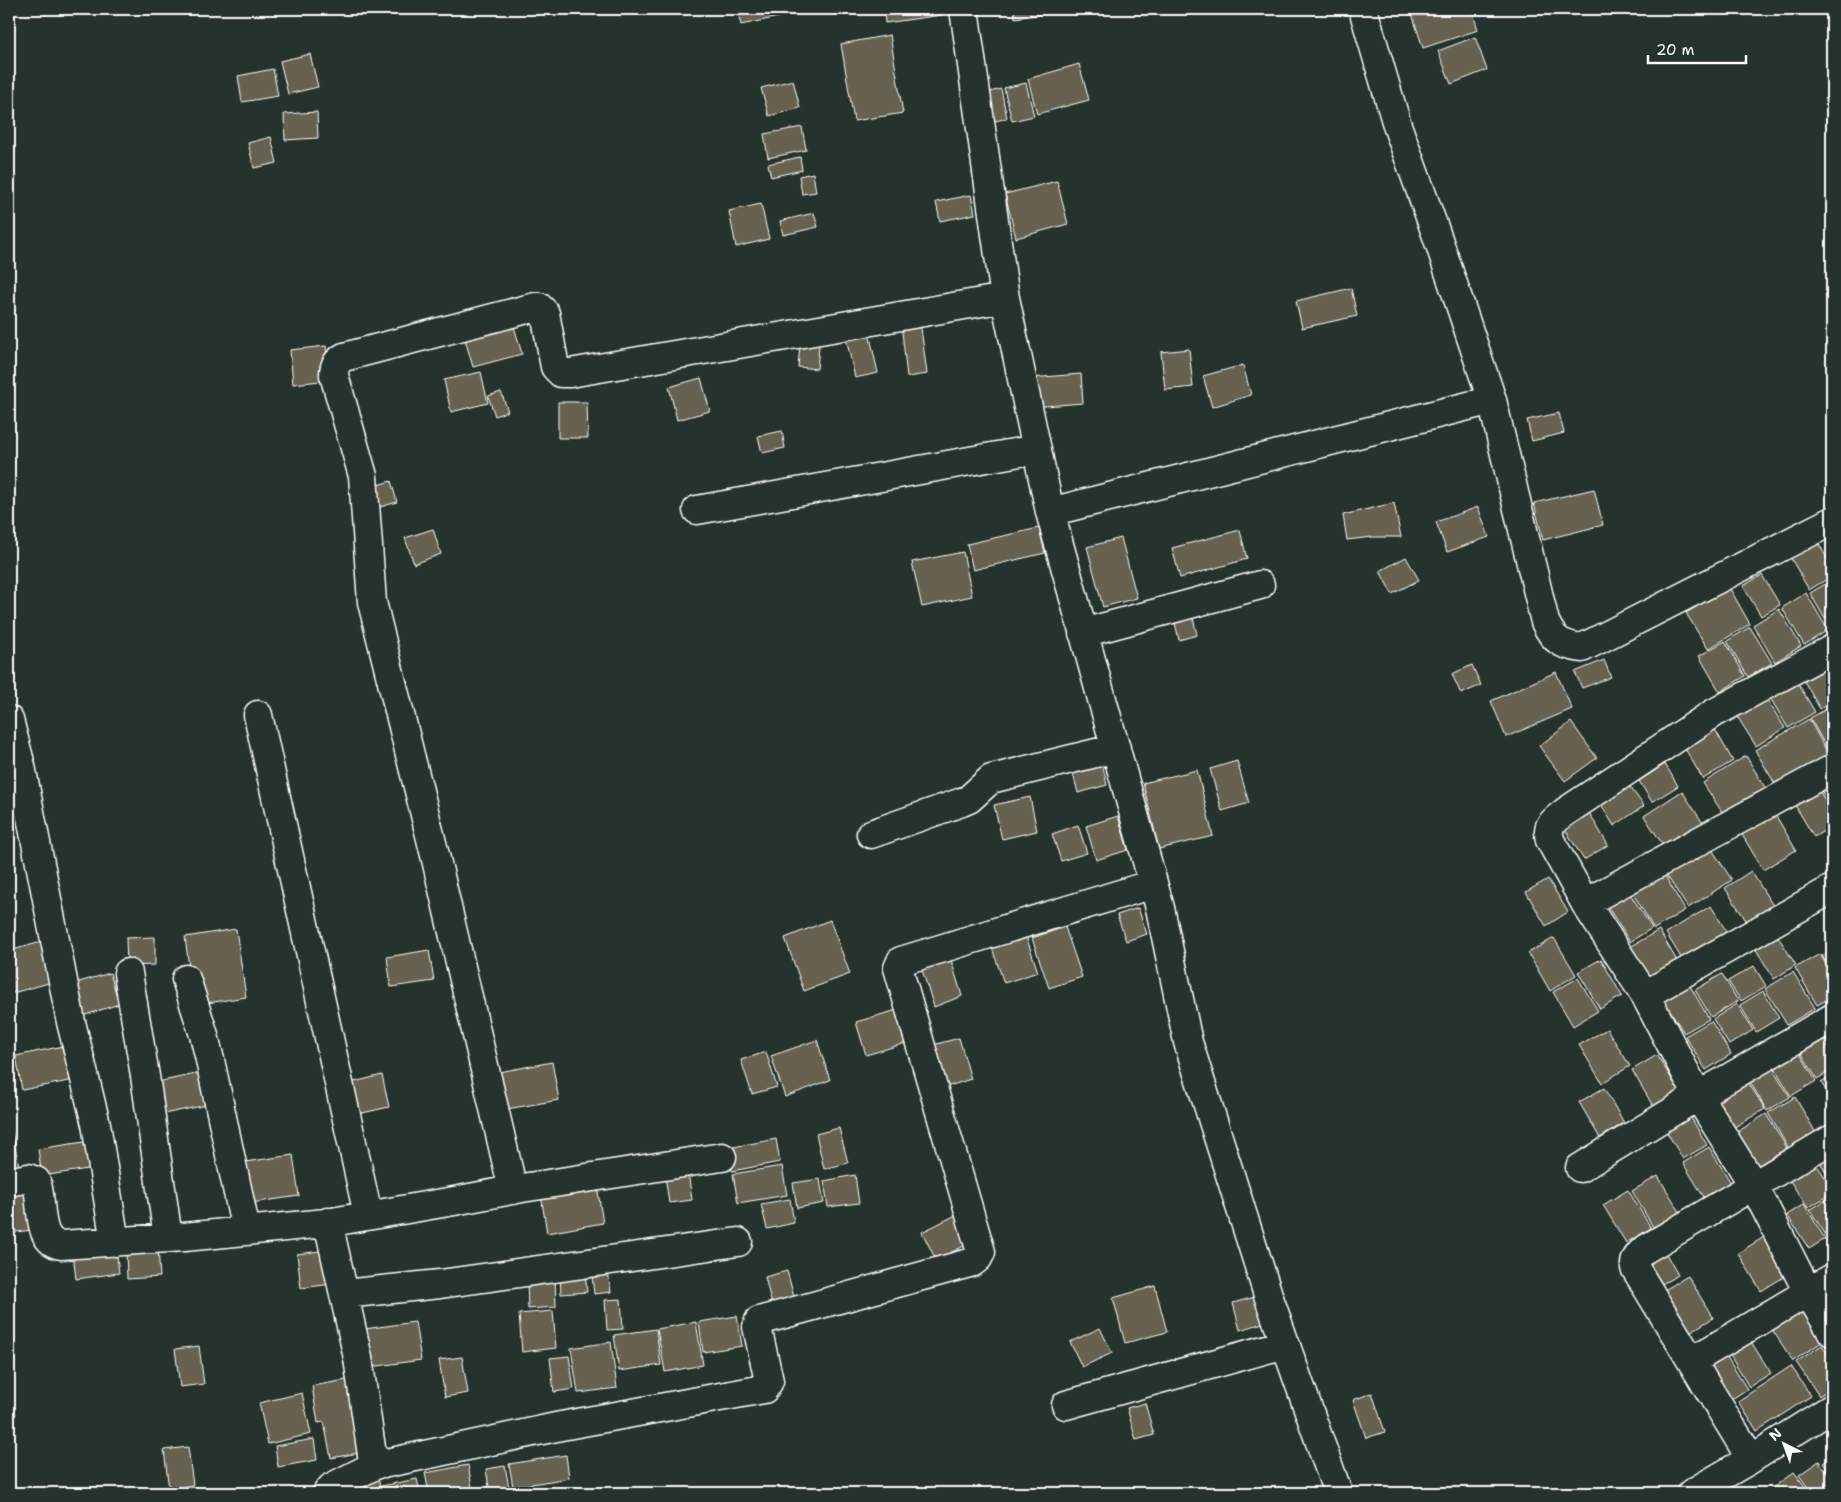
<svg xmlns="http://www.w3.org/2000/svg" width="1841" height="1502" viewBox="0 0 1841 1502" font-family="'Shantell Sans',sans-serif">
	<rect width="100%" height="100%" fill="#26332d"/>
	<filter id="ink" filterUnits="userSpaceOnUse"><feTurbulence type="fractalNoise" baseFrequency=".02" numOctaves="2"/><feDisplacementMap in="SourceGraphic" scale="10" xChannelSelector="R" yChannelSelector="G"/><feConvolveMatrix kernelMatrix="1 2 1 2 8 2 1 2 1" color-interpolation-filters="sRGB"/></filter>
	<g filter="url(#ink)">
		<path fill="#66624f" stroke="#fff" d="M737 9H787L788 15 741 25Z
			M884 9H941L942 15 885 23Z
			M1014 9H1078L1015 18Z
			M1427 9H1472L1478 30 1423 48 1412 14Z
			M890 35 903 113 854 121 841 44Z
			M1475 37 1487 70 1451 84 1438 51Z
			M310 54 318 87 288 94 280 61Z
			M1079 64 1089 100 1037 114 1028 79Z
			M273 69 278 96 242 102 238 76Z
			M793 80 800 108 769 116 761 88Z
			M1026 83 1034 116 1012 121 1004 88Z
			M1001 89 1007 118 988 123 982 94Z
			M317 112 318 138 285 140 284 114Z
			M802 127 806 150 768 158 764 134Z
			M271 137 277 163 254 168 248 143Z
			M800 157 802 170 771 177 768 164Z
			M813 173 816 192 802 194 799 176Z
			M1057 181 1068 224 1016 238 1005 194Z
			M971 195 975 214 940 221 936 202Z
			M761 204 769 239 736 247 729 211Z
			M814 213 818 227 783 235 780 221Z
			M1351 288 1357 316 1302 328 1296 301Z
			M511 316 522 354 473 367 462 329Z
			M920 320 927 374 907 377 901 322Z
			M868 328 878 373 855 378 845 333Z
			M801 333 820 335 817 369 798 367Z
			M326 346 330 380 293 384 290 350Z
			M1189 349 1193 387 1165 390 1161 352Z
			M1243 365 1251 395 1212 407 1203 376Z
			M481 372 488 403 451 412 444 380Z
			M1081 374 1083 403 1033 407 1030 378Z
			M701 378 710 411 677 420 669 387Z
			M501 392 508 411 495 416 488 396Z
			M558 402H587L588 438H558Z
			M1559 413 1564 433 1532 441 1527 420Z
			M782 431 785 448 762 453 758 436Z
			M391 481 397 502 377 508 371 487Z
			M1594 489 1603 525 1543 540 1534 503Z
			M1394 503 1401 537H1372L1347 540 1343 515Z
			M1478 507 1489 537 1447 552 1436 522Z
			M1039 528 1045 553 973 570 967 544Z
			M433 529 441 554 414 564 405 538Z
			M1240 530 1247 559 1180 578 1172 548Z
			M1815 537 1832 567V576L1809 590 1788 553Z
			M1121 538 1137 598 1103 607 1087 547Z
			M963 552 972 596 922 607 912 562Z
			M1406 557 1419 580 1392 594 1380 571Z
			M1762 575 1780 605 1761 616 1743 586Z
			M1832 580V614L1825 619 1810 593Z
			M1729 587 1750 624 1708 649 1686 613Z
			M1806 593 1828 630 1804 645 1782 608Z
			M1191 609 1197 635 1179 640 1173 614Z
			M1779 609 1801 646 1775 662 1753 625Z
			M1750 627 1772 663 1748 677 1727 641Z
			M1725 641 1745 676 1720 692 1699 656Z
			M1832 656V702L1820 709 1800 674Z
			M1604 660 1611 677 1582 688 1575 672Z
			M1472 665 1481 685 1461 694 1452 674Z
			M1556 672 1572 709 1506 737 1491 701Z
			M1793 675 1815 712 1788 728 1766 691Z
			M1762 692 1785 728 1756 746 1733 710Z
			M1832 706V758L1810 718Z
			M1709 719 1733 761 1703 779 1678 737Z
			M1809 719 1832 761 1781 794 1755 750Z
			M1571 722 1597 758 1565 781 1539 746Z
			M1746 756 1772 799 1728 821 1703 783Z
			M1101 759 1107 785 1078 793 1071 766Z
			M1237 761 1249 803 1222 811 1210 769Z
			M1665 764 1678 786 1652 802 1639 781Z
			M1197 770 1213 836 1159 849 1143 783Z
			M1832 774V809L1817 783Z
			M1622 776 1644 806 1614 826 1596 796Z
			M1814 782 1832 812V826L1814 837 1790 797Z
			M1682 791 1708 831 1670 856 1644 816Z
			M1030 797 1037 831 1002 839 994 805Z
			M1772 809 1796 850 1763 870 1738 828Z
			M1588 811 1608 845 1584 860 1563 826Z
			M1118 816 1128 850 1096 860 1086 826Z
			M1078 825 1087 853 1061 861 1052 834Z
			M1709 845 1732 880 1688 908 1665 873Z
			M1661 869 1685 910 1654 929 1630 888Z
			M1751 871 1775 909 1749 925 1725 888Z
			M1548 879 1568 912 1546 926 1526 892Z
			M1629 892 1652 928 1630 942 1607 906Z
			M1711 906 1731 939 1686 966 1666 933Z
			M1138 908 1147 934 1126 941 1117 915Z
			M830 920 850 974 804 991 785 938Z
			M1065 927 1082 977 1049 988 1032 938Z
			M236 929 246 997 194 1005 185 937Z
			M1659 930 1680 966 1651 983 1630 947Z
			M1025 933 1038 972 1004 983 991 945Z
			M1777 935 1796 965 1774 979 1755 948Z
			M155 937V965L127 966 126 938Z
			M1554 938 1576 975 1550 991 1528 953Z
			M45 941 56 981 9 994V951Z
			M429 950 434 981 391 987 387 957Z
			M1832 950V972L1822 956Z
			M1820 954 1832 975V997L1817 1005 1795 968Z
			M1601 959 1622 996 1600 1009 1578 972Z
			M951 960 962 996 934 1007 922 970Z
			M1754 966 1766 986 1741 1001 1728 981Z
			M1793 972 1815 1008 1787 1025 1765 989Z
			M110 973 119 1004 82 1016 72 984Z
			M1722 974 1738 1001 1711 1017 1695 990Z
			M1578 978 1598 1011 1573 1026 1553 992Z
			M1689 984 1709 1019 1684 1033 1663 999Z
			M1763 991 1779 1018 1756 1032 1740 1005Z
			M1737 1004 1753 1030 1729 1045 1713 1019Z
			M897 1010 906 1043 866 1055 856 1022Z
			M1711 1021 1731 1054 1706 1070 1685 1036Z
			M1607 1029 1630 1066 1602 1083 1579 1045Z
			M1832 1029V1050L1823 1034Z
			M1822 1036 1832 1054V1070L1817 1079 1799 1049Z
			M959 1038 971 1079 946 1087 933 1045Z
			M817 1040 830 1080 785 1097 771 1056Z
			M1794 1043 1816 1081 1791 1096 1769 1058Z
			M68 1045 74 1080 22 1090 16 1056Z
			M766 1052 777 1087 752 1094 741 1060Z
			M1657 1055 1679 1091 1653 1106 1632 1070Z
			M1767 1059 1790 1097 1767 1111 1745 1073Z
			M552 1062 559 1100 501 1110 494 1073Z
			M210 1071 216 1103 159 1115 153 1083Z
			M1743 1074 1765 1109 1733 1128 1712 1092Z
			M382 1075 389 1107 349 1116 342 1085Z
			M1832 1075V1101L1821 1082Z
			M1604 1088 1624 1123 1600 1138 1579 1102Z
			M1795 1097 1816 1133 1789 1149 1768 1113Z
			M1689 1114 1707 1145 1683 1159 1665 1129Z
			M1766 1114 1787 1148 1757 1166 1737 1132Z
			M9 1116 20 1171 9 1173Z
			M839 1128 848 1163 824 1169 816 1134Z
			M776 1139 780 1162 732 1171 728 1148Z
			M97 1140 101 1167 42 1176 38 1149Z
			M1832 1141V1183L1814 1151Z
			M1709 1147 1731 1183 1705 1199 1683 1163Z
			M293 1155 299 1196 244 1204 238 1163Z
			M1811 1156 1832 1188V1193L1808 1208 1784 1172Z
			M782 1166 787 1195 738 1203 733 1174Z
			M688 1172 692 1200 669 1203 665 1175Z
			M855 1175 859 1203 828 1207 824 1181Z
			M1658 1176 1680 1212 1653 1227 1632 1191Z
			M820 1179 824 1203 797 1208 793 1183Z
			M26 1184 32 1230 9 1233V1186Z
			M597 1185 603 1223 547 1233 541 1195Z
			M1628 1190 1651 1228 1626 1243 1603 1205Z
			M1832 1196V1245L1810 1210Z
			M790 1199 794 1223 767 1229 761 1204Z
			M1804 1204 1825 1239 1809 1249 1787 1215Z
			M958 1214 972 1242 936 1260 922 1232Z
			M1764 1237 1787 1275 1761 1291 1738 1253Z
			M1661 1245 1678 1275 1653 1289 1636 1260Z
			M158 1247 160 1277 127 1279 126 1248Z
			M116 1248 119 1273 76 1279 73 1254Z
			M328 1250 332 1284 301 1288 297 1254Z
			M607 1264 611 1292 594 1294 591 1266Z
			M585 1271 587 1292 561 1294 560 1273Z
			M787 1271 797 1308 774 1313 765 1277Z
			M1688 1276 1713 1318 1682 1337 1656 1295Z
			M555 1277 556 1307 528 1309 527 1278Z
			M1155 1286 1167 1332 1125 1343 1113 1298Z
			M1262 1295 1270 1321 1240 1330 1233 1303Z
			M621 1299 623 1329 607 1330 605 1300Z
			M1797 1303 1822 1342 1793 1361 1767 1322Z
			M553 1311 556 1348 522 1352 519 1314Z
			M737 1316 742 1346 703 1352 699 1322Z
			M415 1322 421 1360 363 1368 357 1330Z
			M696 1322 703 1365 665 1372 657 1329Z
			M1100 1328 1112 1353 1082 1367 1070 1342Z
			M656 1329 661 1365 619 1371 614 1335Z
			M1746 1334 1771 1373 1749 1387 1725 1347Z
			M611 1342 617 1388 578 1393 571 1348Z
			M1822 1345 1832 1361V1387L1819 1396 1796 1362Z
			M199 1346 204 1384 180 1387 175 1349Z
			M1723 1351 1747 1389 1723 1405 1698 1367Z
			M569 1356 574 1389 554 1392 550 1358Z
			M462 1357 468 1393 445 1397 439 1360Z
			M1791 1366 1811 1396 1757 1431 1738 1401Z
			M352 1379 364 1452 331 1458 324 1422 318 1423 312 1386Z
			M302 1393 311 1434 268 1444 259 1403Z
			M1372 1393 1385 1432 1366 1438 1353 1400Z
			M1145 1403 1154 1435 1136 1440 1127 1408Z
			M314 1439 317 1460 278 1467 275 1446Z
			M188 1447 193 1485 169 1489 164 1450Z
			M566 1455 569 1478 513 1487 509 1464Z
			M1832 1456V1475L1823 1462Z
			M1819 1461 1832 1479V1493H1812L1799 1475Z
			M468 1465 473 1493H429L425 1473Z
			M505 1466 510 1493H490L486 1469Z
			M1794 1472 1810 1493H1772L1770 1490Z
			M378 1477 381 1493H350L348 1482Z
			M417 1479 420 1493H383L381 1486Z"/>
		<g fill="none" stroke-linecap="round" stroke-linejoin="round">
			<g stroke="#fff" stroke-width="31">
				<path id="street" d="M964 9 1005 298 1050 512 1160 908 1188 1042 1269 1298 1338 1493
					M1363 9 1397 125 1438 239 1492 400 1545 622C1554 641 1561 645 1582 648L1832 521
					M697 510 1037 449
					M1050 512 1492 400
					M1083 633 1260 585
					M1832 649 1714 713 1565 812C1553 822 1546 824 1550 840L1585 903 1645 995 1698 1096 1754 1186 1808 1292 1832 1332
					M258 715 368 1215
					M9 720 21 766 71 1022 96 1124 115 1242
					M871 834 962 802 969 799 991 779 1116 748
					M1585 903 1832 769
					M128 973 145 1076 168 1238
					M186 979 204 1035 210 1060 246 1231
					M1645 995 1832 889
					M1580 1168 1698 1096 1832 1018
					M9 1182 28 1178 36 1181C44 1201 35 1241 61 1245L184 1237 326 1223 454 1201 522 1188 722 1157
					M513 1190 435 855 372 602 363 476 334 375C334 366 336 362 344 357L535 307H539L545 313 555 367 561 373H570L1005 298
					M328 1222 358 1358 372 1455 379 1463H387L561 1426 764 1389 769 1381 757 1327 759 1321 973 1262 978 1258 981 1252 898 968 901 961 1153 884
					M344 1294 440 1284 738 1242
					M1692 1361 1832 1278
					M1066 1405 1285 1344
					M1751 1459 1635 1268C1634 1260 1638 1255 1644 1250L1832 1139
					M327 1493 332 1487 379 1463
					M1692 1493 1751 1459 1832 1408"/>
			</g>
			<use href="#street" stroke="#26332d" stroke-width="28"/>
		</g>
	</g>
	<rect width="1841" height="1502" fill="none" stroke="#26332d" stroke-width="30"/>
	<rect x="15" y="15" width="1811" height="1472" fill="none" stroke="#fff" stroke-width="2" filter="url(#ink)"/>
	<g transform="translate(1784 1444) rotate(318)" stroke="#26332d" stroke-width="4" paint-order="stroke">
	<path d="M0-4L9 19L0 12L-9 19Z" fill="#ffffff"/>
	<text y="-8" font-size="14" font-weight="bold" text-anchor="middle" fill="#ffffff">N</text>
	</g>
	<path d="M1648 55v8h98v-8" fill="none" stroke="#ffffff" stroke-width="2.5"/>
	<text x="1656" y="55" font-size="15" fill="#ffffff" stroke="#26332d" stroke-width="4" paint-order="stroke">20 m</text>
</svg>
